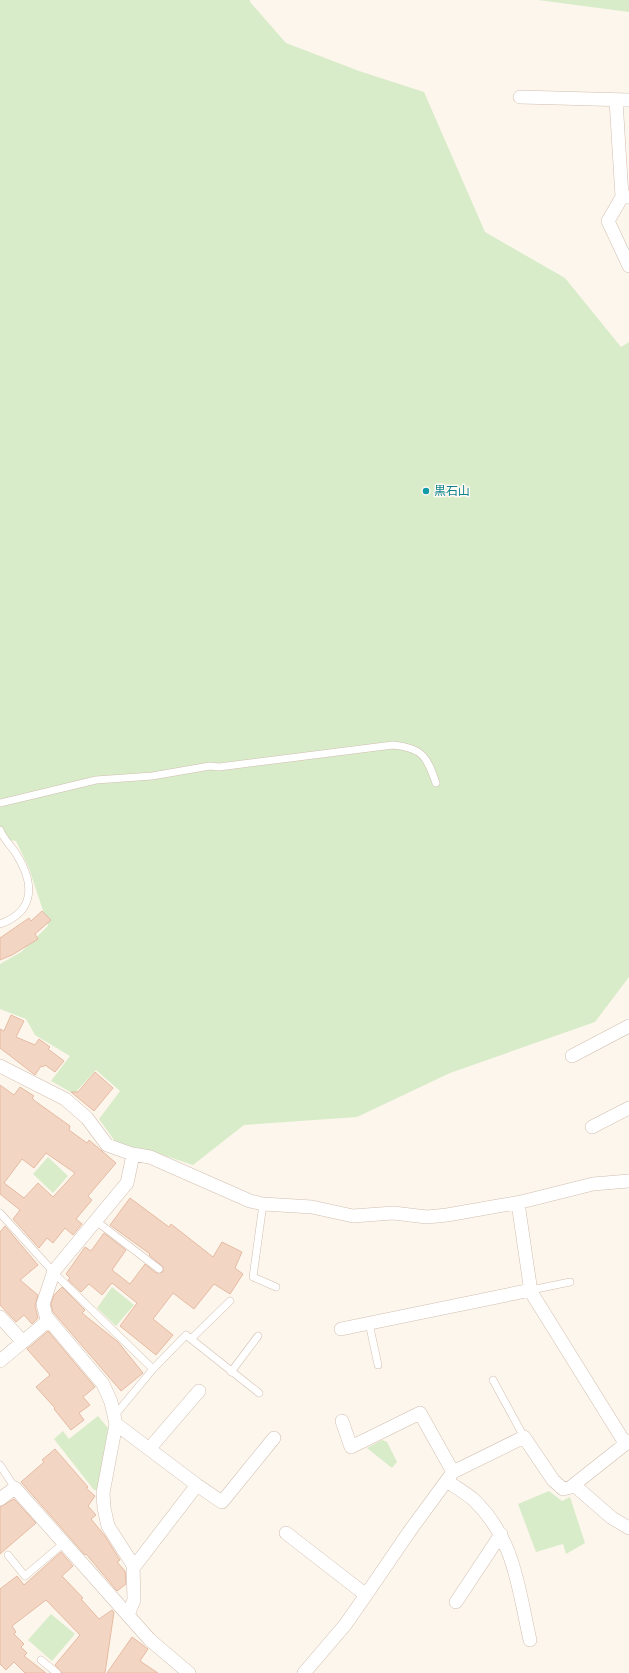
<svg xmlns="http://www.w3.org/2000/svg" width="629" height="1673" viewBox="0 0 629 1673" font-family="'Exo 2','Noto Sans JP',sans-serif">
	<rect width="100%" height="100%" fill="#fdf6ec"/>
	<path fill="#d8ecc9" d="M0 0H250V2L286 43 359 71 424 92 485 232 565 278 621 347 629 342V977L595 1022 450 1073 357 1117 244 1125 193 1165 145 1149 131 1147 114 1140 99 1119 120 1091 96 1070 74 1094 51 1081 70 1056 35 1035 26 1019 0 1009V964L21 952 48 926 29 868 16 841 0 839Z
		M538 0H629V12Z
		M48 1157 68 1176 53 1193 33 1174Z
		M112 1287 134 1305 116 1326 97 1308Z
		M98 1416 108 1428 99 1490H94L54 1439 63 1431 69 1439Z
		M382 1440 387 1442 397 1462 392 1468 367 1448Z
		M549 1491 562 1501 570 1497 585 1543 566 1554 563 1544 536 1552 518 1504Z
		M51 1614 75 1634 52 1661 28 1640Z"/>
	<path fill="#f3d5c3" stroke="#e6bba3" fill-rule="evenodd" d="M42 911 51 920 35 934 38 939 12 955 0 960V938L29 918 31 921Z
		M11 1015 24 1021 16 1037 35 1045 39 1039 50 1047 48 1049 64 1061 55 1072 45 1065 43 1067 41 1066 35 1075 0 1048V1029L4 1031Z
		M95 1072 113 1088 94 1111 71 1092H78Z
		M0 1085 14 1095 20 1087 34 1096 32 1098 35 1101 70 1126 69 1130 87 1143 89 1140 116 1163 88 1196 92 1200 76 1219 82 1224 73 1235 65 1228 53 1243 47 1238 39 1248 13 1219 20 1210 0 1194ZM46 1153 75 1173 53 1197 38 1183 24 1198 4 1183 22 1159 34 1168Z
		M130 1198 169 1227 171 1224 213 1257 222 1242 242 1252 235 1268 243 1274 230 1294 214 1284 194 1309 173 1293 153 1319 173 1335 156 1355 120 1326 137 1303 112 1283 102 1295 89 1284 81 1292 68 1280 70 1278 66 1274 85 1247 91 1251 104 1233 126 1250 112 1270 130 1284 145 1264 156 1273 163 1272V1267L149 1255 150 1254 110 1225Z
		M5 1226 38 1265 20 1280 38 1295 35 1306 38 1318 32 1324 24 1315 16 1322 0 1305V1232Z
		M62 1287 85 1310 82 1313 118 1342 143 1373 121 1391 53 1312 51 1304 54 1295Z
		M48 1331 95 1387 83 1397 90 1405 79 1413 84 1420 71 1430 54 1409 55 1408 36 1387 50 1375 27 1349Z
		M55 1449 88 1487 86 1488 95 1496 88 1506 96 1515 91 1519 105 1536 120 1560 117 1562 125 1571 126 1584 117 1591 86 1554 85 1555 21 1482 44 1462 42 1460Z
		M14 1499 36 1523 0 1554V1507Z
		M61 1552 73 1566 62 1576 83 1598 81 1599 99 1619 112 1610 114 1612 105 1673H62L55 1665 80 1635 46 1600 12 1626 16 1632 14 1634 24 1644 21 1647 27 1653 24 1656 46 1673H25L14 1662 6 1670 0 1664V1589L17 1576 24 1585Z
		M132 1637 148 1649 140 1661 158 1673H107Z"/>
	<g fill="none" stroke-linecap="round" stroke-linejoin="round">
		<g stroke="#d1beb0" stroke-width="8">
			<path id="lane" d="M0 803 96 780 152 776 210 766 219 767 393 745C423 748 427 757 436 783
				M0 830C3 838 10 845 15 852 34 881 37 911 0 924
				M263 1204 253 1277 276 1287
				M0 1213 58 1277 153 1369
				M96 1221 159 1269
				M531 1290 570 1282
				M369 1323 378 1365
				M191 1339 230 1301
				M231 1372 258 1336
				M493 1380 524 1437
				M115 1415 153 1369 186 1335 259 1393
				M0 1465 15 1488
				M8 1555 25 1576 64 1543
				M41 1660 57 1673"/>
		</g>
		<g stroke="#d1beb0" stroke-width="14">
			<path id="street" d="M520 97 629 100
				M616 100 622 197
				M629 197H622L608 221 629 266
				M572 1056 629 1026
				M0 1066 65 1099 87 1118 107 1145 132 1154 150 1157 250 1201 263 1204 312 1207 353 1216 393 1213 427 1217 447 1215 521 1202 593 1184 629 1181
				M592 1127 629 1108
				M518 1203 531 1292 625 1443
				M0 1317 23 1342
				M341 1329 531 1290
				M0 1361 49 1320
				M342 1421 351 1447 420 1413 453 1472
				M116 1424 197 1485 134 1567
				M149 1449 199 1391
				M447 1481C455 1487 466 1493 474 1500 515 1540 518 1587 530 1640
				M197 1485 222 1502 274 1438
				M574 1485 612 1518 629 1528
				M0 1499 15 1488 150 1640 189 1673
				M286 1533 366 1595 345 1625 304 1673
				M366 1595 409 1532 453 1472 524 1437 553 1480 563 1489 571 1487 629 1441
				M456 1602 501 1534
				M128 1615 134 1600 133 1565 108 1526 104 1508 103 1493 116 1424 111 1402 103 1384 49 1320 46 1316 43 1304 54 1271 127 1183 133 1155"/>
		</g>
		<use href="#lane" stroke="#fff" stroke-width="7"/>
		<use href="#street" stroke="#fff" stroke-width="13"/>
	</g>
	<circle fill="#0f9aa8" stroke="#fffaf3" stroke-width="1.5" cx="426" cy="491" r="4"/>
	<g text-anchor="middle" stroke-width="3" stroke-linejoin="round" paint-order="stroke">
		<g font-size="12" fill="#0d838f" stroke="#fffaf3" text-anchor="start">
			<text x="434" y="495">黒石山</text>
		</g>
	</g>
</svg>
